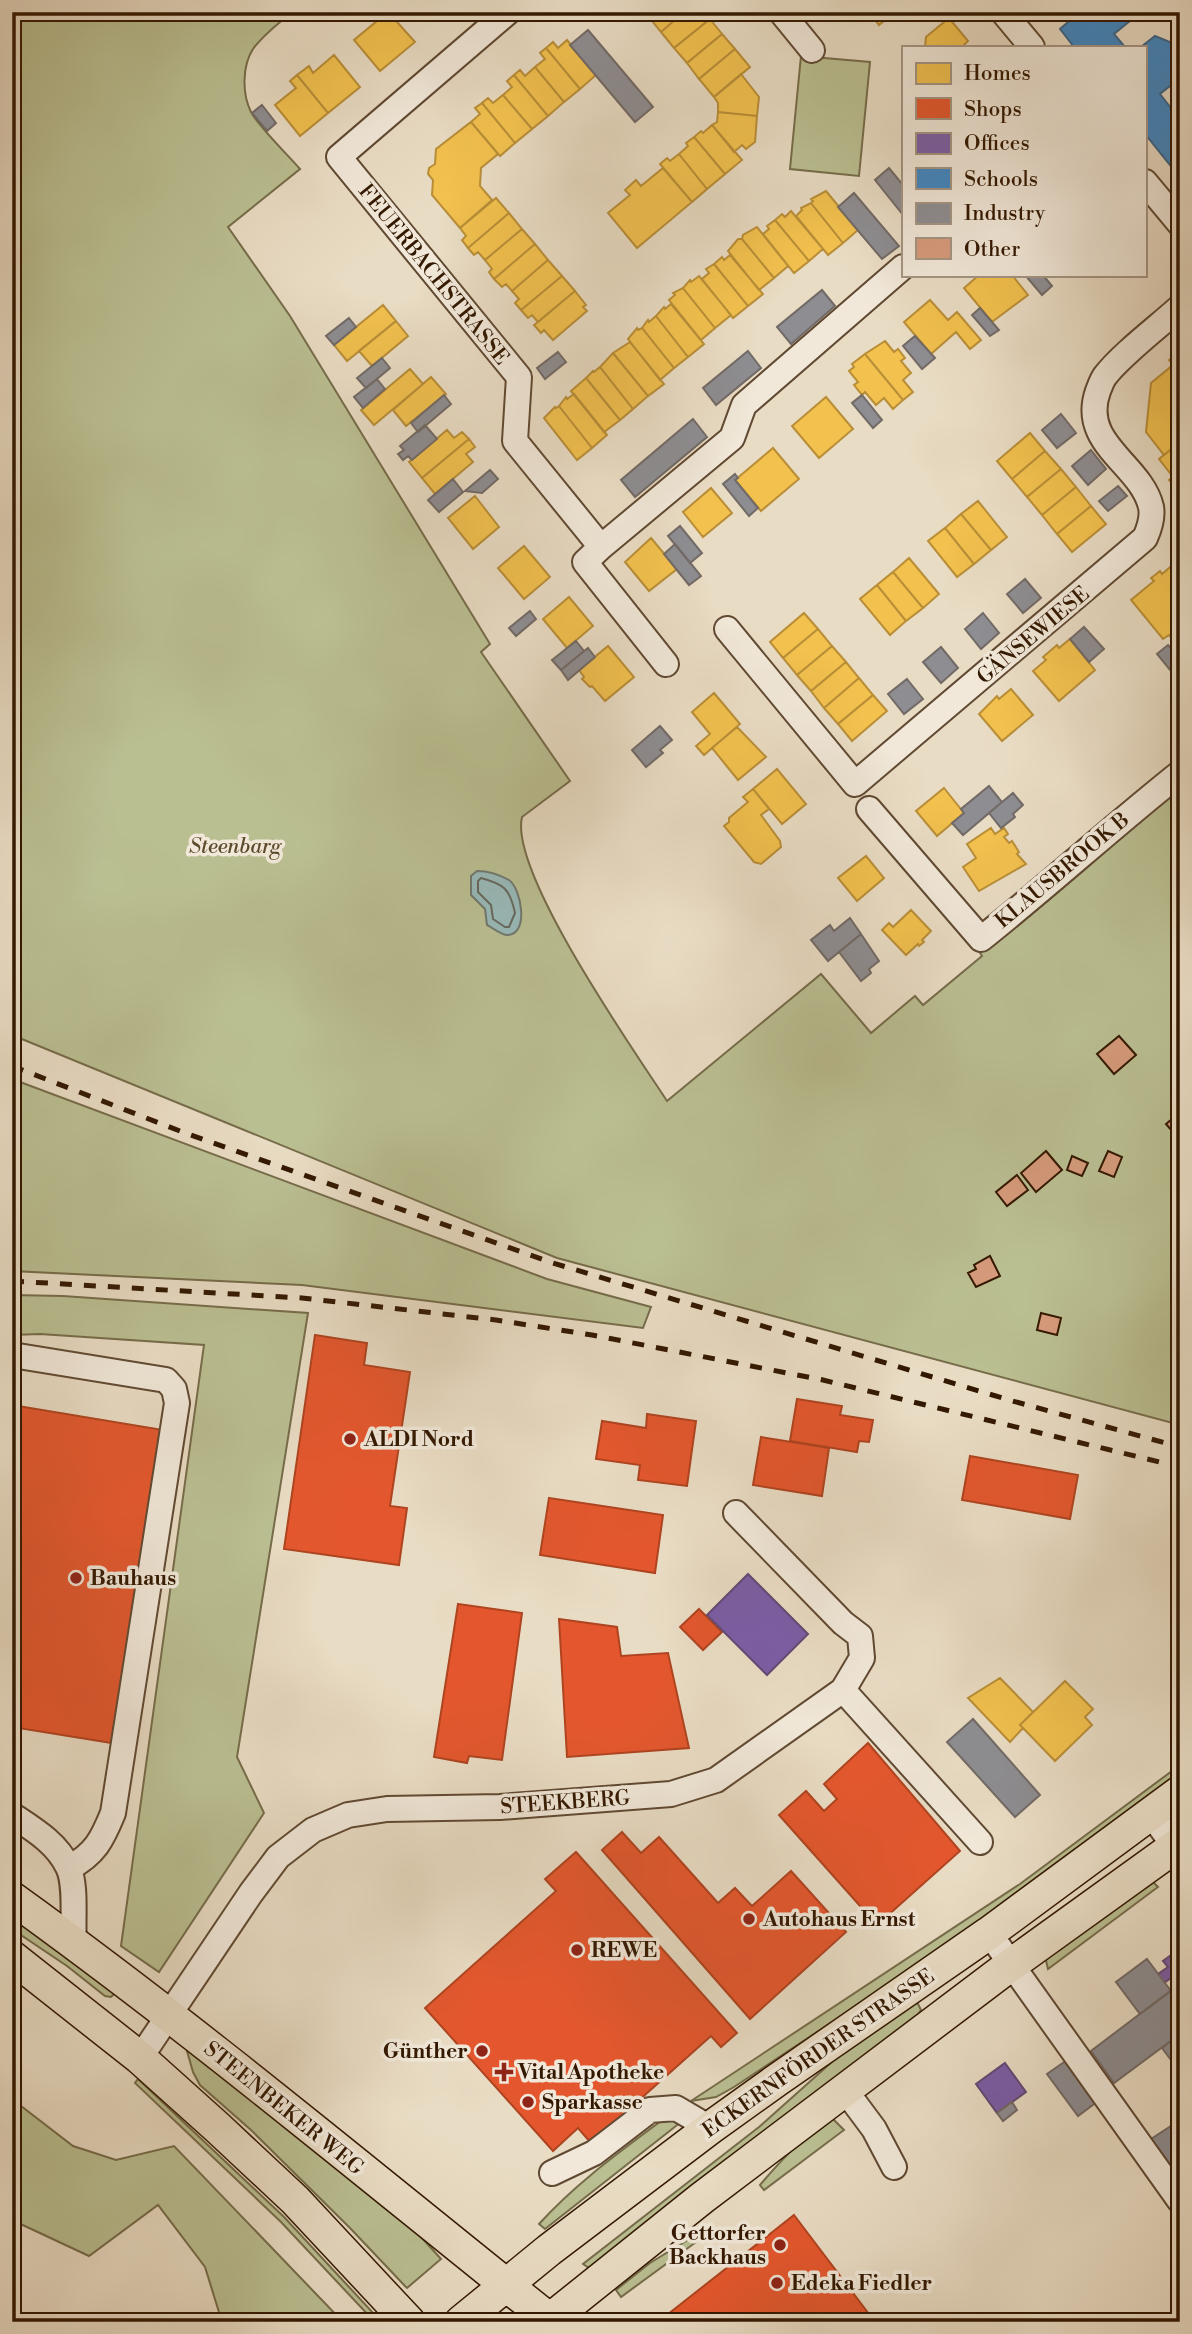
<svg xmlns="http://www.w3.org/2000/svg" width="1192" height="2334" viewBox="0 0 1192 2334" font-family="'Libre Bodoni',serif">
	<rect width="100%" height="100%" fill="#e9dcc4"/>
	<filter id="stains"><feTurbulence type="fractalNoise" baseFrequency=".00286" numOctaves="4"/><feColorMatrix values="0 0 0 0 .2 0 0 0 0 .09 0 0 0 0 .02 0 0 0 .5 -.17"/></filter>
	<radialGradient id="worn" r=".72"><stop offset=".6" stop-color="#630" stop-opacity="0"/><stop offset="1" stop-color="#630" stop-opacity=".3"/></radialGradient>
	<path fill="#babf92" stroke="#766c4a" stroke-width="2" d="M12 12H292C278 24 263 35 253 49 242 66 242 94 251 112 259 127 288 155 300 169L228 227 290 316 490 644 481 652 570 781 522 817C509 872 633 1049 667 1101L821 974 871 1033 915 996 923 1005 982 956 977 948 1180 782V1425L557 1258 12 1035Z
		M801 56 870 62 859 176 790 169Z
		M12 1079 547 1279 651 1307 643 1328 302 1285 12 1271Z
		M12 1295 63 1296 308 1313 237 1757 264 1813 159 1972 121 1946 204 1345 40 1334 12 1335Z
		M1180 1765V1776L933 1955 734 2087 716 2097 691 2101 1020 1884Z
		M1151 1880 1158 1887 1048 1969 1045 1956Z
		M12 1916 116 1992 111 1997 105 1996 67 1966 12 1929Z
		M917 2002 921 2010 918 2015 589 2268 583 2264 759 2127 852 2044 909 2003Z
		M187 2051 193 2053 411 2226 441 2259 407 2288 405 2286 350 2228 251 2130 200 2085 193 2072Z
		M138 2079 284 2217 375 2315 371 2318 281 2222 135 2083Z
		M12 2099 73 2146 116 2160 174 2146 343 2322H222L205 2267 158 2205 89 2256 12 2220Z
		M830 2116 844 2130 764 2190 760 2185C782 2159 803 2137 830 2116Z
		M665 2118 681 2122 545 2229 539 2224C576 2183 621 2151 665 2118Z
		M699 2233 703 2237 621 2297 616 2290 650 2263Z"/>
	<path fill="#99baba" stroke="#707970" stroke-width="2" d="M477 871C487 871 500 875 509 880 521 888 530 935 507 935 500 934 493 928 487 925L485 909 471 895V876Z"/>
	<path fill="#f2c14e" stroke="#b98e37" stroke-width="2" d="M388 12 415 42 380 71 354 40Z
		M645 12H684L661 32Z
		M684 12H704L710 19 674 48 661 32Z
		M869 12H895L879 25Z
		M949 18 968 41 962 47H925L926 37Z
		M710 19 722 34 687 63 674 48Z
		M722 34 735 49 699 79 687 63Z
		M567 40 596 75 580 89 546 48 553 42 558 48Z
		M546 48 580 89 564 102 535 67 545 59 540 53Z
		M735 49 750 67 714 97 699 79Z
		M334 55 360 87 328 113 297 75 309 66 313 73Z
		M535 67 564 102 548 116 514 75 520 70 525 76Z
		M741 74 759 97 757 116 718 112V103L714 97Z
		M297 75 328 113 300 136 275 105 296 88 290 81Z
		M514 75 548 116 532 129 503 95 512 87 507 81Z
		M503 95 532 129 515 143 482 103 488 98 493 103Z
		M482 103 515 143 500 156 471 122 480 114 475 108Z
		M718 112 757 116 755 142 746 149 742 145 734 152 712 125 717 122Z
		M471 122 498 154 481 168 480 186 492 200 460 228 432 195 433 180 428 174 429 168 435 164 436 149Z
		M712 125 742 160 725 174 694 137 701 131 703 133Z
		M694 137 725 174 707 189 679 154 688 146 686 143Z
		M679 154 707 189 692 202 660 164 667 158 670 161Z
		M663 168 692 202 637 248 608 213 630 195 625 190 636 180 641 186Z
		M826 191 858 230 843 243 811 203 813 201 811 199Z
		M496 198 509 213 468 248 462 240 466 236 460 228Z
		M811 203 843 243 828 255 796 216 802 210 801 208Z
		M791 211 823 249 809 261 775 220 782 214 785 217Z
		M509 213 522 229 485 260 478 252 474 255 468 248Z
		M775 220 809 261 794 273 763 234 769 229 767 226Z
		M757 227 788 266 774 278 742 239 743 235Z
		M522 229 535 244 494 279 489 272 492 269 485 260Z
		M738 239H742L774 278 759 290 728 251Z
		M535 244 548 260 512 291 506 284 502 287 494 279Z
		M730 255 763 294 748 306 714 264 722 257 724 260Z
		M548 260 562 276 521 310 515 303 519 299 512 291Z
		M714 264 748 306 733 318 702 279 709 273 706 269Z
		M979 275H1012L1028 295 992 322 964 288Z
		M562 276 575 291 538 322 532 315 528 318 521 310Z
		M699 276 731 315 715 328 683 288 690 280 691 282Z
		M683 288 715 328 701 340 669 300 675 295 673 293Z
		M575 291 586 305 583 307 587 311 553 340 544 330 541 333 534 325Z
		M930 300 948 320 957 312 981 340 970 349 956 332 931 354 904 322Z
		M671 304 704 344 688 357 656 316 664 307 665 309Z
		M383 305 396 321 347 361 334 345Z
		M656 316 688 357 674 368 642 328 648 320 649 322Z
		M396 321 408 336 372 366 359 351Z
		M637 328 638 330 642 328 674 368 660 380 628 339Z
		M885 341 894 352 898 349 905 358 901 361 911 373 903 380 913 392 903 400 865 354Z
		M630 342 664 384 648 396 613 353Z
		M1180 350V373L1169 360Z
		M613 353 648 396 633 409 600 367Z
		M865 354 903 400 893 409 884 398 876 405 865 392 862 395 854 385 858 382 849 371 854 367 852 364Z
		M1173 365 1180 373V442L1164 455 1146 432 1151 383Z
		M600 367 633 409 620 420 586 378 593 371 594 372Z
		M410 369 423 384 374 425 361 410Z
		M431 377 446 394 406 426 393 410Z
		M586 378 620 420 604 432 571 391Z
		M574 394 607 435 592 448 559 406 566 397 567 399Z
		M826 397 853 429 819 458 792 426Z
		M559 406 592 448 577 460 544 418 555 407 556 408Z
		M447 430 454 438 462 432 469 439 422 478 409 462Z
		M1030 433 1045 451 1012 479 997 461Z
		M469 439 475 447 466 454 473 462 435 494 422 478Z
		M1180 442V487L1177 489 1169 480 1173 477 1159 459Z
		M773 448 799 479 761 511 735 480Z
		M1045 451 1061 469 1027 497 1012 479Z
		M1061 469 1076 487 1042 515 1027 497Z
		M1076 487 1091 506 1057 534 1042 515Z
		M711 488 732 513 703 537 683 512Z
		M475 496 499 527 473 549 448 518Z
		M978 501 1007 537 991 550 961 514Z
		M1091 506 1106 524 1072 552 1057 534Z
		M961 514 991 550 974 564 945 528Z
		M945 528 974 564 957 577 928 541Z
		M651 538 677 569 649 591 625 562Z
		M524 546 550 577 524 599 498 568Z
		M909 558 939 594 923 608 893 572Z
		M1177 561 1180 564V626L1178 628 1180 636 1174 641 1169 635 1163 639 1131 600 1154 581 1151 578 1155 575 1160 571 1162 574Z
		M893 572 923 608 906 621 877 585Z
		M877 585 906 621 890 635 860 599Z
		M569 597 593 626 567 648 543 619Z
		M804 613 818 629 783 658 770 642Z
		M818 629 832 646 797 675 783 658Z
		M1070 639 1095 670 1059 701 1033 671 1046 660 1043 657 1057 645 1059 648Z
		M608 646 634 677 605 701 592 686 590 687 582 679 584 677 579 670Z
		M832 646 846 662 811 691 797 675Z
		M846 662 859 678 824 708 811 691Z
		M859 678 873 695 838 724 824 708Z
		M1011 689 1033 715 1002 741 979 714 997 696 999 699Z
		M714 693 740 724 704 755 696 746 710 734 692 712Z
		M873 695 887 711 852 741 838 724Z
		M737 727 766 757 738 780 712 748Z
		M777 769 806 804 782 824 753 789Z
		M944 788 964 813 937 836 916 811Z
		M753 789 769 809 761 815 780 841 781 847 761 864 754 862 724 826 729 822V818L748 802 743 797Z
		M991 828 995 834 1004 828 1008 834 1004 837 1009 843 1012 841 1019 852 1017 854 1026 864 979 891 963 867 976 858 967 844Z
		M866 856 884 878 857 901 838 878Z
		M911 910 931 931 922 940 924 942 919 946 918 944 906 955 882 930 889 923 893 927Z
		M1000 1678 1033 1712 1020 1725 1023 1728 1010 1742 968 1698Z
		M1065 1681 1093 1709 1085 1717 1092 1725 1055 1761 1020 1725Z"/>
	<path fill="#e4572e" stroke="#af4420" stroke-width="2" d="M315 1335 367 1343 364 1365 410 1372 390 1506 407 1508 399 1565 284 1549Z
		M797 1399 842 1406 840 1415 873 1420 869 1442 859 1441 857 1452 790 1441Z
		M12 1405 163 1430 112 1743 12 1727Z
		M647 1414 696 1421 687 1486 638 1480 640 1465 596 1459 602 1421 646 1428Z
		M761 1437 829 1448 822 1496 753 1485Z
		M970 1456 1078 1475 1070 1519 962 1500Z
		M549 1498 663 1515 655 1573 540 1555Z
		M458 1604 522 1613 502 1760 469 1756 467 1763 434 1757Z
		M699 1609 722 1632 703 1650 680 1627Z
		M559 1619 617 1627 621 1656 668 1653 689 1748 567 1757Z
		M868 1743 960 1851 877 1925 779 1815 806 1791 824 1811 837 1799 824 1784Z
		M622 1832 641 1853 659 1837 718 1903 735 1888 752 1906 791 1871 846 1932 750 2019 602 1850Z
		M576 1852 737 2033 721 2047 711 2036 591 2143 578 2128 553 2151 425 2008 556 1891 545 1879Z
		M794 2215 875 2322H658Z"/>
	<path fill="#7b5ea7" stroke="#654975" stroke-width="2" d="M748 1574 808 1634 767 1675 707 1615Z
		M1178 1950 1180 1971 1164 1983 1158 1974 1168 1967 1163 1961Z
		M1005 2063 1026 2092 997 2113 976 2084Z"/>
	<path fill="#3f88c5" stroke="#3b668a" stroke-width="2" d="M1080 12H1141L1114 34 1125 47H1074L1060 29Z
		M1155 36 1177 45 1180 55V78L1160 94 1178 117 1180 116V165L1174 170 1145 134V47H1141Z"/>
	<path fill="#8d8d92" stroke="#726a66" stroke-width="2" d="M588 30 653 107 635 122 570 45Z
		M262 105 276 123 267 131 252 113Z
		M889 168 903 185V215L875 180Z
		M854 193 899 246 882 259 838 207Z
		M1025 275H1043L1052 286 1042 295Z
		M822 290 835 306 791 344 777 327Z
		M980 308 999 330 990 336 972 315Z
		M349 318 356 327 334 345 326 336Z
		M915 336 935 358 922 369 903 346Z
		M748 351 761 368 716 405 703 388Z
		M558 352 566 362 545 379 537 368Z
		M382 358 390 368 366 388 357 378Z
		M377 379 385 389 363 408 354 397Z
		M444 395 451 404 418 432 411 423Z
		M862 395 882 420 873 428 852 403Z
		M1061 414 1076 433 1057 448 1042 430Z
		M693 419 707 437 635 497 621 480Z
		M425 425 437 439 412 460 408 456 403 460 398 454 404 450 400 446Z
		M1091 450 1106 469 1088 485 1072 466Z
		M490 470 498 479 482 493 465 491Z
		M735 474 738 478 735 480 758 508 749 516 723 484Z
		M453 479 463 492 439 512 428 500Z
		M1118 486 1127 496 1108 511 1099 501Z
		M680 526 702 553 690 563 668 536Z
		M675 544 701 576 689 585 664 554Z
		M1025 579 1041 598 1023 613 1007 594Z
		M530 611 536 619 516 636 509 628Z
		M983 613 999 633 981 649 965 629Z
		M1084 627 1104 649 1089 662 1070 639Z
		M576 641 584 651 561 670 552 660Z
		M1168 645 1180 658V664L1171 671 1157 654Z
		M941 647 958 668 941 683 923 662Z
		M588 648 595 657 568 680 561 670Z
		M907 679 923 699 904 714 888 694Z
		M660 726 672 740 660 750 663 753 646 767 632 750Z
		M989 786 1002 802 963 835 952 823 964 813 961 809Z
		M1013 793 1023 805 1013 814 1015 817 1001 828 989 813Z
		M850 918 861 934 828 961 811 940 830 925 834 931Z
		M861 934 879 961 869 969 871 973 861 981 839 952Z
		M973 1719 1040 1795 1015 1817 947 1742Z
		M1147 1959 1171 1991 1140 2014 1116 1982Z
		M1174 1988 1180 1995V2034L1114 2083 1091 2051Z
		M1180 2034V2072L1162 2048Z
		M1067 2060 1098 2101 1078 2116 1047 2074Z
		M1012 2102 1017 2110 1003 2121 997 2113Z
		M1180 2120V2183L1151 2139Z"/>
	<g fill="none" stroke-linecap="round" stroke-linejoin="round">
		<path stroke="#66695e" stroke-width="2" d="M481 878C504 884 510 889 515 913L509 927H505L493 919 491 905 478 892V881Z"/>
	</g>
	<path fill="#d69b7c" stroke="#331801" stroke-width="2" d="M1119 1036 1136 1055 1114 1074 1097 1054Z
		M1180 1112V1140L1166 1124Z
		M1046 1151 1062 1170 1036 1192 1021 1173Z
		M1108 1151 1122 1157 1114 1177 1099 1171Z
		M1072 1156 1088 1163 1082 1176 1067 1170Z
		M1017 1175 1028 1190 1007 1206 996 1192Z
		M990 1256 1000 1276 976 1287 968 1273 976 1269 974 1265Z
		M1041 1313 1061 1318 1057 1335 1037 1330Z"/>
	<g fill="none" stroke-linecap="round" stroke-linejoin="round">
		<g stroke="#604932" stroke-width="28">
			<path id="minor" d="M508 12 339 157 519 377 515 441 601 547 732 438 744 405 903 267
				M781 12 812 50
				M1003 12 1032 47
				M1145 182 1180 224
				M601 547 585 562 666 664
				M727 629 855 784 1145 538C1149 529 1153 517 1151 507 1141 464 1079 444 1098 391 1100 386 1102 380 1105 376 1122 354 1158 327 1180 307
				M869 809 981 939C1049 885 1112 827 1180 773
				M12 1355 166 1380 174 1389 177 1403 113 1813C102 1840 95 1854 69 1868
				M843 1690 980 1842
				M1151 1814 1180 1854
				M12 1815C33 1829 57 1843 68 1867 77 1885 72 1922 74 1943
				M989 1933 1180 2201
				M140 2058 251 1893 278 1857 313 1830 348 1815 387 1809 500 1807 671 1794 716 1780 843 1690 862 1658 860 1636 843 1623 736 1513
				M845 2090 874 2129 894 2167
				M552 2173 594 2153 650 2110 676 2108 710 2128"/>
		</g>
		<g stroke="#331801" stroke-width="35">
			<path id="major" d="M12 1898C197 2031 372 2178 550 2320
				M12 1957 140 2058 218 2128 295 2200 409 2322
				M461 2322 549 2250 710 2128 777 2080 989 1933 1180 1792
				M547 2322 702 2198 1001 1972 1180 1843"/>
		</g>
		<use href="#minor" stroke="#f1e8d9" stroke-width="24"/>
		<use href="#major" stroke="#e9dcc4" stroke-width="32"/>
		<path stroke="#331801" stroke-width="5" stroke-dasharray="12 12" stroke-linecap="butt" d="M12 1066 185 1133 553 1263 1009 1400 1180 1447
			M12 1281 302 1298 496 1320 592 1335 823 1380 1180 1467"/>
	</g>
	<g fill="#8f2418" stroke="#f1e8d9" stroke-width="2.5">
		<circle cx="350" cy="1439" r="7"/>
		<circle cx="76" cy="1578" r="7"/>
		<circle cx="749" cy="1919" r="7"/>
		<circle cx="577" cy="1950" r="7"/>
		<circle cx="482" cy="2051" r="7"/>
		<path d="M500.5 2061.5h7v7h7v7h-7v7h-7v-7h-7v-7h7z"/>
		<circle cx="528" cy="2102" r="7"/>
		<circle cx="780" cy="2245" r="7"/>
		<circle cx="777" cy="2283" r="7"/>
	</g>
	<g text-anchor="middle" stroke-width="7" stroke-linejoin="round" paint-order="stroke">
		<g font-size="21" fill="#331801" stroke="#f1e8d9">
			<text transform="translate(434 274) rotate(51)" y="7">FEUERBACHSTRASSE</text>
			<text transform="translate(1033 635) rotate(-40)" y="7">GÄNSEWIESE</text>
			<text transform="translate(1062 870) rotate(-40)" y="7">KLAUSBROOK B</text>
			<text transform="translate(565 1802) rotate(-4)" y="7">STEEKBERG</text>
			<text transform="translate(818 2053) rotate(-35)" y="7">ECKERNFÖRDER STRASSE</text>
			<text transform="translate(284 2108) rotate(39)" y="7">STEENBEKER WEG</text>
		</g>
		<g font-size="21" font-style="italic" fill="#5c4a2c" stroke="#f1e8d9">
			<text x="235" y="853">Steenbarg</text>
		</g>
		<g font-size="21" font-weight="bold" fill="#331801" stroke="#f1e8d9" text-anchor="start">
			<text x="364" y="1446">ALDI Nord</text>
			<text x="90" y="1585">Bauhaus</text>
			<text x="763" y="1926">Autohaus Ernst</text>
			<text x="591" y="1957">REWE</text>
			<text x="468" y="2058" text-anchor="end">Günther</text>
			<text x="518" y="2079">Vital Apotheke</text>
			<text x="542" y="2109">Sparkasse</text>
			<text x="766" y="2240" text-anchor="end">Gettorfer<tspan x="766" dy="24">Backhaus</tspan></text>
			<text x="791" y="2290">Edeka Fiedler</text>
		</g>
	</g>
	<rect width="1192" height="2334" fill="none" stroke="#e9dcc4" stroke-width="42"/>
	<rect x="14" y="14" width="1164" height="2306" fill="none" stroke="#331801" stroke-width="3.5"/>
	<rect x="21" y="21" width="1150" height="2292" fill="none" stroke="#331801" stroke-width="2"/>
	<rect x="902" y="46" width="245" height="231" fill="#f1e8d9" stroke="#a59583" stroke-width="2"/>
	<rect x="916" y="63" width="35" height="21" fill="#f2c14e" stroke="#a59583" stroke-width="2"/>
	<text x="964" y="80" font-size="21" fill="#331801">Homes</text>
	<rect x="916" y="98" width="35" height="21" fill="#e4572e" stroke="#a59583" stroke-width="2"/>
	<text x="964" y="116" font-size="21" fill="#331801">Shops</text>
	<rect x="916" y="133" width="35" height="21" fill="#7b5ea7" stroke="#a59583" stroke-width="2"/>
	<text x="964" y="150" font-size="21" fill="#331801">Offices</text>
	<rect x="916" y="168" width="35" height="21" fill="#3f88c5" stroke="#a59583" stroke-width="2"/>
	<text x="964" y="186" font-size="21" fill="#331801">Schools</text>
	<rect x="916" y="203" width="35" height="21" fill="#8d8d92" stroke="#a59583" stroke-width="2"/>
	<text x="964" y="220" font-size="21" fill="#331801">Industry</text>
	<rect x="916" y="238" width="35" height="21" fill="#d69b7c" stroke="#a59583" stroke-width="2"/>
	<text x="964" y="256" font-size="21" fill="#331801">Other</text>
	<rect width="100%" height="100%" filter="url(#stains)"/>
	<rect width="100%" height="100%" fill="url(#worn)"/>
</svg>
